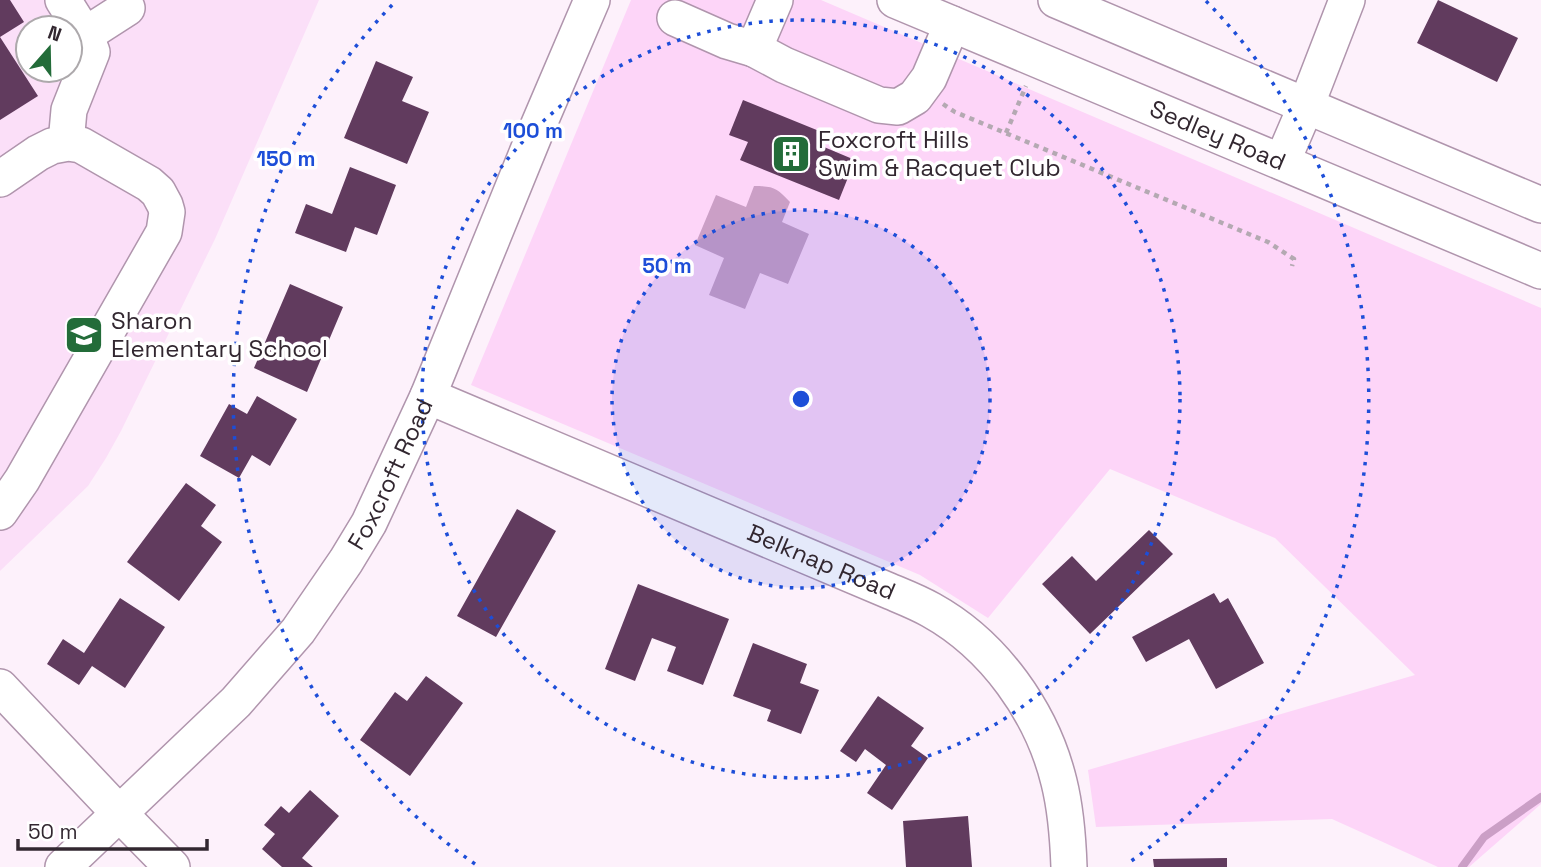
<svg xmlns="http://www.w3.org/2000/svg" width="1541" height="867" viewBox="0 0 1541 867" font-family="'Space Grotesk',sans-serif">
	<rect width="100%" height="100%" fill="#fdf1fb"/>
	<path fill="#fbdff8" fill-rule="evenodd" d="M0 0H319L215 239 121 431 106 458 88 486 0 571ZM28 28H70V70H28Z"/>
	<path fill="#fdd5f8" d="M631 0H821L1541 308V804L1469 867H1438L1332 819 1096 827 1088 770 1415 675 1275 538 1110 469 988 618 920 575 471 385Z"/>
	<path fill="#cb9fc6" d="M754 186C774 186 777 188 790 202L782 222 809 234 788 284 760 273 745 309 709 295 724 258 695 245 716 195 746 207Z"/>
	<g fill="none" stroke-linecap="round" stroke-linejoin="round">
		<path stroke="#cb9fc6" stroke-width="8" d="M1462 867 1484 837 1541 797"/>
	</g>
	<path fill="#613b5e" d="M0 0H10L24 22 0 37 38 96 0 120Z
		M1438 0 1518 38 1497 82 1417 43Z
		M376 61 413 77 402 101 429 112 407 164 344 138Z
		M743 100 829 135 824 147 855 160 839 200 740 160 748 142 729 135Z
		M350 167 396 185 377 235 355 227 346 252 295 233 306 204 332 214Z
		M290 284 343 307 307 392 254 368Z
		M257 396 297 419 270 466 252 455 239 478 200 456 229 404 247 414Z
		M186 483 216 505 201 526 222 542 179 601 127 562Z
		M517 509 556 531 496 637 457 616Z
		M1149 530 1173 554 1090 634 1042 584 1072 556 1096 581Z
		M638 584 729 619 703 685 667 671 676 647 652 638 635 681 605 669Z
		M1214 593 1220 603 1228 598 1264 663 1216 689 1189 639 1146 662 1132 637Z
		M120 598 165 627 125 688 92 666 79 685 47 664 63 639 84 653Z
		M753 643 807 664 800 683 819 690 801 734 767 721 771 710 733 696Z
		M426 676 463 703 410 776 360 740 395 692 407 701Z
		M878 696 924 728 911 746 928 758 892 810 867 793 886 765 865 749 856 762 840 751Z
		M310 790 339 816 302 858 313 867H282L262 849 275 834 264 825 281 806 289 813Z
		M968 816 972 867H906L903 821Z
		M1227 858V867H1154L1153 859Z"/>
	<g fill="none" stroke-linecap="round" stroke-linejoin="round">
		<g stroke="#b095ad" stroke-width="38">
			<g id="minor">
				<path d="M63 0 85 35 92 52 69 110 66 143"/>
				<path id="s1" d="M895 0 1541 271"/>
				<path d="M1056 0 1541 205"/>
				<path d="M675 18 727 41 754 49 775 0"/>
				<path d="M85 35 127 8"/>
				<path d="M754 49 784 65 879 105 898 107 915 97 929 78 952 24"/>
				<path d="M1282 162 1306 106 1347 0"/>
				<path d="M0 179 38 153 52 146 68 143 81 145 149 184 158 192 165 205 167 212 164 232 22 480 0 512"/>
				<path id="s2" d="M428 396 887 590C901 596 917 602 931 610 994 645 1042 712 1059 782 1066 810 1068 838 1069 867"/>
				<path d="M0 687 120 814 172 867"/>
				<path id="s3" d="M63 867 236 702 298 631 346 561 369 523 428 396 536 131 592 0"/>
			</g>
		</g>
		<path stroke="#b4a9b2" stroke-width="4.5" stroke-dasharray="5 5" stroke-linecap="butt" d="M943 104 955 112 1268 242 1294 259 1292 266
			M1006 133 1026 86"/>
		<use href="#minor" stroke="#fff" stroke-width="35"/>
	</g>
	<circle cx="801" cy="399" r="189" fill="#1d4ed8" fill-opacity=".12"/>
	<g fill="none" stroke="#1d4ed8" stroke-width="3.5" stroke-dasharray="3.5 7">
		<circle cx="801" cy="399" r="189"/>
		<circle cx="801" cy="399" r="379"/>
		<path d="M475 864A568 568 0 0 1 396 1M1206 1A568 568 0 0 1 1127 864"/>
	</g>
	<defs>
		<g id="building-square" transform="scale(2.0125)"><rect x="-9" y="-9" width="18" height="18" rx="4" fill="#236c39" stroke="#fff"/><path d="M-4-6H4V6H1V3H-1V6H-4ZM-2.5-4.3h1.7v1.8h-1.7ZM.8-4.3h1.7v1.8H.8ZM-2.5-1h1.7V.8h-1.7ZM.8-1h1.7V.8H.8Z" fill="#fff"/></g>
		<g id="school-square" transform="scale(2.0125)"><rect x="-9" y="-9" width="18" height="18" rx="4" fill="#236c39" stroke="#fff"/><path d="M0-5L7-2L0 1L-7-2ZM-4 1L0 2.5L4 1V4Q0 6-4 4Z" fill="#fff"/></g>
	</defs>
	<g fill-rule="evenodd">
		<use href="#building-square" x="791" y="154"/>
		<use href="#school-square" x="84" y="335"/>
	</g>
	<g text-anchor="middle" stroke-width="7" stroke-linejoin="round" paint-order="stroke">
		<g font-size="24" fill="#322730" stroke="#fff">
			<text dy="8" stroke="none"><textPath href="#s1" startOffset="350">Sedley Road</textPath></text>
			<text dy="8" stroke="none"><textPath href="#s3" startOffset="516">Foxcroft Road</textPath></text>
			<text dy="8" stroke="none"><textPath href="#s2" startOffset="427">Belknap Road</textPath></text>
		</g>
		<g font-size="24" fill="#322730" stroke="#fff" text-anchor="start">
			<text x="818" y="148">Foxcroft Hills<tspan x="818" dy="28">Swim &amp; Racquet Club</tspan></text>
			<text x="111" y="329">Sharon<tspan x="111" dy="28">Elementary School</tspan></text>
		</g>
	</g>
	<circle cx="801" cy="399" r="10" fill="#1d4ed8" stroke="#fff" stroke-width="3.5"/>
	<g font-size="21" text-anchor="middle" font-weight="bold" fill="#1d4ed8" stroke="#fff" stroke-width="7" stroke-linejoin="round" paint-order="stroke">
		<text x="533" y="138">100 m</text>
		<text x="286" y="166">150 m</text>
		<text x="667" y="273">50 m</text>
	</g>
	<g transform="translate(49 49) rotate(20)"><circle r="33" fill="#ffffff" stroke="#ada9ac" stroke-width="2"/>
	<path d="M0-5L12 26L0 18L-12 26Z" fill="#236c39"/>
	<text y="-10" font-size="19" font-weight="bold" text-anchor="middle" fill="#322730">N</text>
	</g>
	<path d="M18 839v10h189v-10" fill="none" stroke="#322730" stroke-width="3.5"/>
	<text x="28" y="839" font-size="21" fill="#322730" stroke="#ffffff" stroke-width="5" paint-order="stroke">50 m</text>
</svg>
